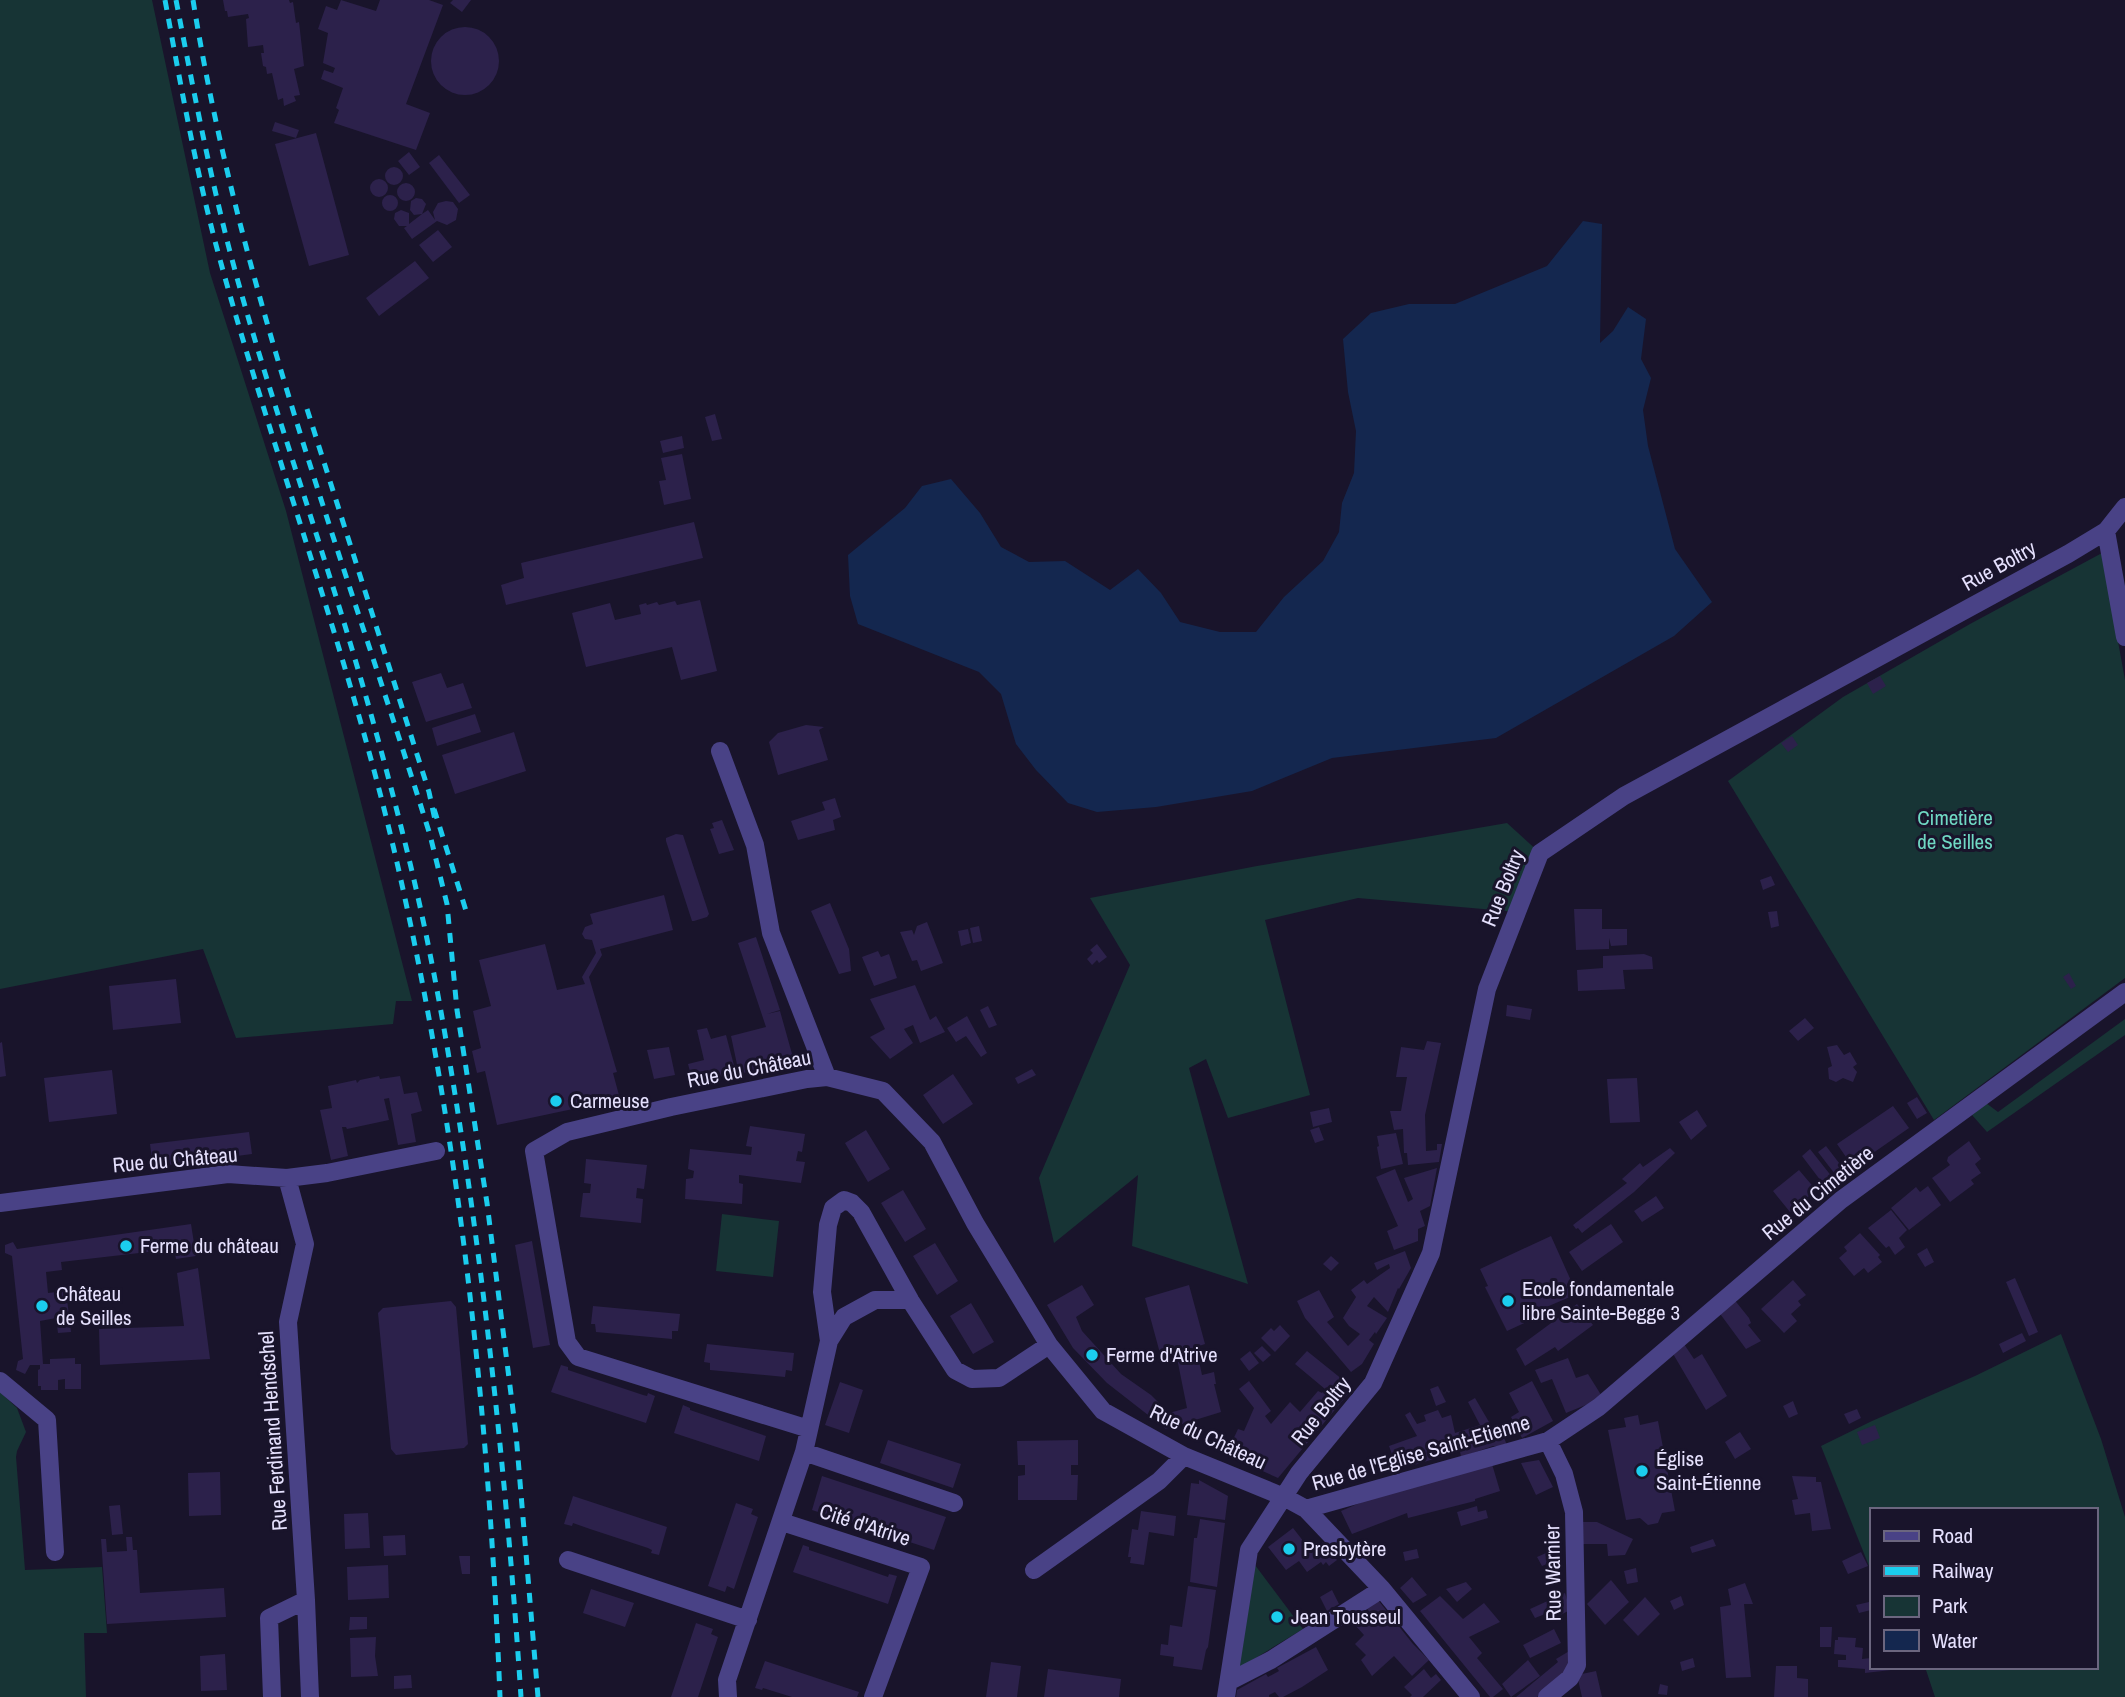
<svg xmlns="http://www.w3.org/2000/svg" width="2125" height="1697" viewBox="0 0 2125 1697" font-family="'Archivo Narrow',sans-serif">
	<rect width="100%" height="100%" fill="#19142b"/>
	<path fill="#173435" d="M0 0H152L210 273 286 511 412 1001H396L393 1024 236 1038 203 949 0 989Z
		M2102 553 2125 680V978L1934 1120 1728 781 1843 697 1970 624Z
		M1507 823 1540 853 1517 912 1358 898 1265 920 1310 1095 1228 1118 1206 1059 1189 1068 1248 1284 1132 1246 1138 1175 1054 1243 1039 1178 1130 965 1090 898 1257 866Z
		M2125 1019V1035L1987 1132 1972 1115 1986 1103 1998 1112Z
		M722 1214 779 1221 773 1277 716 1271Z
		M2061 1334 2101 1439 2125 1517V1697H1935L1925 1667H2095V1510H1871V1571L1821 1446 1872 1421 1975 1376Z
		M0 1392 17 1408 26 1432 17 1451 16 1457 25 1570 102 1567 107 1633H84L86 1697H0Z
		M1255 1565 1303 1629 1239 1668Z"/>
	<path fill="#14274f" d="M1583 221 1602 224 1600 343 1613 331 1628 307 1646 319 1641 359 1651 378 1643 410 1648 446 1675 549 1712 602 1674 636 1496 738 1332 758 1252 791 1156 807 1097 812 1068 803 1036 770 1016 744 1001 694 979 672 858 624 850 596 848 555 905 508 922 486 951 479 980 513 1001 547 1029 562 1065 561 1110 590 1138 569 1161 593 1180 622 1220 632H1256L1284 597 1323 561 1339 532 1342 503 1354 473 1356 431 1348 392 1343 339 1371 313 1409 304H1455L1547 266Z"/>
	<path fill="#2c214b" d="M223 0H289L290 3 293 2 296 23 299 22 304 66 294 69 300 95 294 96 296 101 284 106 283 98 278 100 272 73 267 74 266 67 263 66 261 53H264L263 45 248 47 246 19 249 18 248 14 228 17 227 11H225Z
		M341 0 376 11 380 0H429L443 5 406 104 430 113 416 150 334 123 339 110 336 108 343 88 321 79 324 70 333 73 335 68 323 63 328 33 318 29 326 6 337 10Z
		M453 0H471L462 12 450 3Z
		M431 61a34 34 0 1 1 68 0a34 34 0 1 1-68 0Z
		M275 122 299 130 296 138 272 131Z
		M316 133 349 255 309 266 275 144Z
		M409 152 420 167 409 175 398 161Z
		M439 155 470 195 459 203 429 163Z
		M385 176a9 9 0 1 1 18 0a9 9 0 1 1-18 0Z
		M370 188a9 9 0 1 1 18 0a9 9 0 1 1-18 0Z
		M397 192a9 9 0 1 1 18 0a9 9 0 1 1-18 0Z
		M382 203a8 8 0 1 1 16 0a8 8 0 1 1-16 0Z
		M416 198 422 199 426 204 422 214 428 210 435 220 433 212 438 203 446 201 453 202 458 209 456 220 447 225 437 221 412 239 404 228 407 226H399L394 219 395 213 401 210 409 213V224L422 214 414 215 410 210 411 201Z
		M438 230 452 247 433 262 419 245Z
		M415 261 429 278 379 316 366 298Z
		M715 414 722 439 712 441 705 417Z
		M682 436 684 448 663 453 660 441Z
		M682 454 691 499 664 505 659 481 666 480 661 458Z
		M694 522 703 558 506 605 501 585 524 578 521 563Z
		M700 600 717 671 681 680 672 647 586 667 572 613 610 603 615 620 641 614 639 605 646 603 647 605 657 602 659 605 675 601 677 605Z
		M441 673 447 688 463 683 472 708 426 722 412 682Z
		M1880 676 1886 686 1873 694 1867 683Z
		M475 714 481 732 437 746 432 728Z
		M806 725 824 727 819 730 828 760 778 775 769 742 778 733Z
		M514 732 526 771 455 794 442 755Z
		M1792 736 1798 745 1788 752 1781 743Z
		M835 798 841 817 833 820 835 830 798 840 791 821 825 810 822 802Z
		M722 820 734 850 719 854 710 829 714 828 712 823Z
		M676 834 683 835 709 914 707 917 694 921H692L666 841V838Z
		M1771 876 1775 885 1763 890 1760 880Z
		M664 895 673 930 600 949 602 955 589 977 617 1072 613 1073 620 1099 497 1125 485 1071 477 1073 472 1051 481 1048 473 1011 491 1006 479 960 545 944 557 990 585 984 582 977 596 953 592 940 585 939 582 934 585 927 593 924 590 914Z
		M830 903 849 949 851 971 839 974 811 911Z
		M1574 909H1602V929H1627V945L1611 946 1609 938V949L1576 950Z
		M1777 911 1779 926 1771 928 1768 912Z
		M927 922 943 963 921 971 917 960 912 961 900 932 912 930 914 935 917 926Z
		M979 926 982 941 973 943 970 928Z
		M968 929 971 943 961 946 958 931Z
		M756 937 780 1010 767 1014 780 1011 794 1061 739 1074 731 1036 766 1027 738 943Z
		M1097 944 1107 957 1099 963 1097 960 1092 965 1087 959 1093 953 1090 950Z
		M878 951 881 957 889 954 897 978 874 986 862 957Z
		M1644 954 1652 957 1653 969 1623 970 1625 989 1578 991 1577 970 1603 968V956Z
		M2069 973 2076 986 2071 989 2063 977Z
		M176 979 181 1023 113 1030 109 986Z
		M915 985 930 1020 936 1016 945 1032 920 1043 913 1025 904 1029 913 1043 890 1059 870 1037 885 1029 870 999Z
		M1507 1005 1532 1009 1530 1020 1506 1016Z
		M988 1006 997 1025 989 1028 980 1010Z
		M967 1016 987 1053 981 1057 966 1036 956 1042 947 1028Z
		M1805 1018 1814 1028 1798 1041 1789 1031Z
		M707 1028 711 1039 726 1035 736 1073 693 1083 688 1064 704 1060 697 1030Z
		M1427 1041 1441 1043 1425 1115 1426 1151 1437 1150V1144H1442L1439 1162 1408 1165 1407 1153H1404L1403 1129 1394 1130 1390 1111H1401L1407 1077H1396L1401 1047 1424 1050Z
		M2 1042 6 1076 0 1077V1043Z
		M1837 1045 1844 1055 1850 1052 1857 1064 1853 1067 1857 1072 1853 1082 1843 1078 1836 1082 1829 1079 1828 1068 1832 1066 1827 1047Z
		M669 1047 675 1075 654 1079 647 1050Z
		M1032 1069 1036 1075 1018 1084 1015 1078Z
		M112 1070 117 1114 49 1122 44 1078Z
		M953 1074 973 1104 943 1124 923 1095Z
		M379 1076 380 1079 400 1076 404 1094 417 1092 422 1111 411 1114 416 1142 398 1145 389 1098 384 1099 389 1120 347 1129 346 1127H342L348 1156 331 1160 320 1110 332 1108 328 1086 356 1080 357 1083 360 1080Z
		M1637 1078 1640 1122 1610 1123 1607 1079Z
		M1917 1097 1927 1113 1917 1119 1907 1103Z
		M1893 1106 1909 1128 1853 1167 1837 1144Z
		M1329 1108 1332 1122 1313 1127 1310 1112Z
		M1697 1110 1707 1126 1691 1140 1679 1122Z
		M750 1126 805 1134 802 1152 798 1151 796 1161 805 1162 801 1183 739 1175V1183L743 1184 742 1204 685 1199 686 1179 693 1178 694 1171 688 1169 690 1149 751 1155 752 1147 746 1146Z
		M1319 1127 1324 1140 1315 1143 1310 1130Z
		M866 1130 890 1169 868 1182 845 1143Z
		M249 1132 252 1154 153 1167 150 1144Z
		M1396 1133 1403 1164 1381 1169 1377 1147 1379 1146 1377 1136Z
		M1969 1141 1981 1159 1975 1164 1981 1173 1971 1180 1974 1184 1950 1202 1932 1178 1950 1165 1947 1161 1948 1157Z
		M1826 1146 1846 1172 1838 1178 1818 1152Z
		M1670 1148 1675 1153 1634 1192 1582 1233 1578 1228 1576 1229 1573 1225 1627 1183 1622 1179 1640 1163 1643 1167Z
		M1810 1149 1836 1182 1827 1189 1802 1156Z
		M586 1159 647 1165 644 1189 637 1188 636 1198 643 1199 641 1223 580 1217 583 1193H590L591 1184 584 1183Z
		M1437 1168 1430 1206 1420 1211 1425 1226 1418 1229V1241L1394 1250 1387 1231 1398 1226 1376 1177 1395 1169 1408 1202 1413 1199 1404 1178Z
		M1799 1170 1816 1190 1790 1212 1773 1191Z
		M1928 1186 1941 1205 1909 1230 1891 1208 1916 1187 1920 1192Z
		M903 1190 926 1229 905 1242 881 1203Z
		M1656 1196 1664 1208 1642 1222 1634 1211Z
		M1891 1210 1907 1230 1899 1238 1905 1247 1895 1255 1889 1246 1886 1248 1868 1228Z
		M191 1224 196 1256 176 1259 174 1249 61 1262 62 1270 46 1272 48 1293 66 1291 71 1332 58 1333 56 1318 40 1321 43 1364H50V1359L75 1358V1364H81V1389H65V1379L58 1380V1390H41V1386H38V1370L40 1369V1365H30L25 1374 16 1370 18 1361 23 1359 12 1256 5 1253V1245L13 1242 17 1249Z
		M1611 1224 1623 1242 1582 1271 1569 1252Z
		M1860 1233 1880 1255 1878 1257 1882 1262 1868 1273 1864 1268 1854 1276 1839 1258 1847 1251 1844 1247Z
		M1551 1236 1577 1294 1530 1314 1533 1319 1507 1331 1485 1287 1488 1286 1480 1269Z
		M532 1241 550 1345 533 1348 515 1245Z
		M935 1243 958 1281 937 1295 913 1256Z
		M1927 1248 1934 1262 1925 1267 1917 1254Z
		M1405 1251 1411 1268 1399 1289 1398 1288 1388 1312 1374 1297 1367 1306 1387 1318 1376 1334 1375 1332 1369 1340 1374 1344 1362 1364 1351 1372 1305 1318 1297 1301 1319 1290 1334 1317 1327 1322 1348 1346 1360 1334 1349 1326 1343 1318 1356 1297 1351 1290 1364 1280 1367 1284 1390 1268 1389 1264 1377 1270 1374 1263Z
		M1331 1256 1339 1263 1331 1271 1323 1264Z
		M198 1268 210 1359 100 1365 99 1329 184 1326 177 1273Z
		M2015 1278 2038 1332 2029 1336 2006 1282Z
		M1793 1280 1806 1295 1798 1301 1801 1305 1791 1314 1797 1321 1784 1333 1761 1309Z
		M1082 1285 1094 1305 1076 1317 1082 1331 1121 1374 1151 1395 1169 1413 1187 1408 1176 1353 1161 1357 1145 1298 1189 1285 1205 1344 1196 1347 1202 1375 1214 1372 1216 1384H1214L1221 1412 1166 1429 1107 1383 1073 1348 1047 1305Z
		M1733 1298 1749 1318 1751 1323 1748 1325 1761 1341 1746 1349 1718 1311Z
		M451 1301 456 1307 468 1444 464 1448 396 1455 391 1449 378 1313 383 1308Z
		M971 1303 994 1342 973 1354 950 1316Z
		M1577 1304 1593 1325 1558 1351 1555 1347 1525 1366 1516 1349Z
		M593 1306 680 1314 678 1331H672V1339L596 1332 595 1324H591Z
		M1280 1325 1290 1336 1275 1352 1261 1338 1271 1328 1274 1331Z
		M2022 1333 2026 1341 2003 1353 1999 1344Z
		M707 1344 794 1353 792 1371 786 1370 785 1377 710 1370V1363L704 1362Z
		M1684 1344 1694 1359 1702 1354 1727 1396 1706 1410 1672 1352Z
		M1262 1346 1271 1355 1263 1362 1254 1353Z
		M1250 1351 1259 1363 1249 1371 1240 1359Z
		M1307 1351 1353 1388 1278 1478 1236 1459 1241 1449 1231 1444 1238 1429 1244 1431 1254 1408 1239 1389 1249 1381 1271 1411 1265 1416 1271 1424 1290 1402 1300 1412 1318 1391 1322 1393 1325 1389 1295 1364Z
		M1568 1358 1576 1378 1588 1374 1603 1398 1566 1413 1552 1379 1541 1383 1535 1370Z
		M561 1365 568 1367V1370L643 1395 647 1396 648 1393 655 1396 646 1423 551 1392Z
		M1532 1381 1553 1421 1522 1438 1511 1417 1519 1412 1509 1393Z
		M840 1382 863 1390 849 1433 825 1425Z
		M1438 1386 1446 1402 1436 1406 1430 1389Z
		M1475 1398 1496 1434H1503L1507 1446H1493L1461 1457 1460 1451 1411 1466 1409 1462 1396 1466 1389 1446 1417 1436 1405 1415 1410 1412 1417 1424 1426 1421 1424 1415 1438 1410 1442 1418 1451 1415 1455 1433 1480 1425 1468 1402Z
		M1793 1401 1798 1414 1789 1418 1783 1406Z
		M683 1405 690 1408V1410L766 1436 759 1461 674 1433Z
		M1857 1409 1861 1418 1849 1424 1844 1414Z
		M1638 1415 1640 1425 1658 1421 1675 1511 1662 1513 1658 1523 1648 1525 1640 1518 1626 1520 1608 1430 1626 1427 1624 1418Z
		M1875 1425 1880 1438 1862 1445 1857 1432Z
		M1740 1432 1751 1449 1735 1459 1725 1442Z
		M888 1440 961 1464 953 1488 880 1463Z
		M1078 1440V1465H1071V1475H1078L1077 1500H1018V1476L1025 1475V1465H1018L1017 1441Z
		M1539 1460 1553 1487 1536 1495 1521 1463Z
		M1492 1464 1500 1491 1475 1499V1501L1408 1518 1407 1513 1352 1534 1341 1511 1376 1496Z
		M220 1472 221 1515 189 1516 188 1473Z
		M822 1476 946 1517 934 1550 812 1510Z
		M1792 1476 1816 1477V1482H1821L1831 1529 1812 1531 1810 1513 1795 1515 1792 1500 1798 1499Z
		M1199 1480 1228 1496 1225 1520 1187 1515 1191 1483 1199 1484Z
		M573 1496 667 1527 659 1555 651 1553 652 1550 648 1548 590 1529 573 1523 572 1526 564 1524Z
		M736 1503 753 1509 751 1514 758 1517 734 1589 727 1586 725 1592 708 1586Z
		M120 1505 123 1534 112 1535 109 1506Z
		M1477 1506 1478 1512 1486 1510 1488 1518 1461 1526 1457 1512Z
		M1141 1511 1176 1516 1174 1536 1149 1532 1144 1565 1130 1563 1131 1557H1128L1132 1529 1138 1530Z
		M368 1513 370 1548 345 1549 344 1514Z
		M1200 1519 1225 1523 1217 1587 1190 1582 1194 1538H1197Z
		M1578 1522H1597L1633 1539 1625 1555 1608 1556 1607 1544H1579Z
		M1293 1528 1311 1551 1323 1542 1337 1560 1329 1566 1326 1562 1323 1565 1321 1562 1307 1572 1299 1561 1286 1570 1268 1547Z
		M405 1535 406 1555 384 1556 383 1536Z
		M126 1537H132L133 1550H137L140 1593 224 1588 226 1617 107 1624 101 1539H106L107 1552 127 1551Z
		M1713 1539 1716 1546 1692 1553 1690 1547Z
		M803 1545 809 1547V1550L842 1561 888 1577 889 1574 897 1576 888 1604 793 1572Z
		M1417 1549 1419 1558 1405 1561 1403 1552Z
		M1555 1549 1559 1559 1542 1566 1537 1557Z
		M1861 1552 1868 1566 1848 1574 1842 1561Z
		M459 1556H470V1574H462Z
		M388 1565 389 1598 348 1600 347 1567Z
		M1636 1568 1638 1582 1627 1584 1624 1571Z
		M1412 1577 1427 1595 1413 1603 1400 1588Z
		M1611 1580 1629 1602 1605 1625 1587 1604Z
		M1466 1582 1472 1589 1457 1602 1446 1589Z
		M1745 1583 1753 1604H1744L1751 1677 1726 1678 1720 1607 1731 1605 1728 1589Z
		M1188 1586 1216 1590 1208 1647 1206 1650 1202 1670 1173 1666 1174 1657 1160 1655 1161 1644 1168 1645 1170 1625 1182 1627Z
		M591 1589 634 1603 625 1627 583 1613Z
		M1332 1590 1339 1604 1327 1611 1320 1597Z
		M1565 1593 1570 1610 1549 1621 1545 1614 1535 1618 1530 1609Z
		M1440 1596 1463 1619 1484 1603 1500 1622 1469 1637 1482 1653 1477 1658 1503 1689 1493 1697H1490L1420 1611Z
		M1681 1596 1684 1605 1674 1610 1670 1601Z
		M1645 1597 1660 1614 1638 1636 1623 1620Z
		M1378 1600 1413 1644 1429 1660 1412 1676 1394 1656 1372 1676 1361 1660 1366 1655 1355 1644 1364 1635 1354 1624 1370 1613 1366 1607Z
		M1869 1602 1871 1610 1859 1613 1856 1605Z
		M350 1617H367V1629L349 1630Z
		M696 1623 713 1629 711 1634 718 1637 698 1697H671Z
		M1820 1627H1832L1831 1647H1820Z
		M1554 1629 1561 1643 1530 1658 1523 1645Z
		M376 1637 375 1656 378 1676 351 1677 350 1638Z
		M1838 1637 1856 1638 1855 1647 1863 1648 1862 1659 1871 1658V1667H1900V1669L1865 1673V1669L1838 1667V1660H1846V1655L1834 1654 1835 1640H1838Z
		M1316 1647 1328 1670 1302 1687 1283 1697H1279L1275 1692 1269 1695V1697H1236L1237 1690 1266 1674 1268 1677 1279 1671 1277 1668Z
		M1571 1650 1568 1673 1537 1697H1516L1558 1662 1556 1659Z
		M225 1654 227 1690 201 1691 200 1656Z
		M1693 1658 1695 1667 1682 1671 1680 1662Z
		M1528 1660 1540 1676 1511 1697 1502 1684Z
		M765 1661 859 1692 857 1697H792L763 1688 762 1690 755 1688Z
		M991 1662 1021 1666 1017 1697H986Z
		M1776 1666H1797V1678L1808 1679V1697H1774Z
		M1048 1669 1121 1679 1119 1697H1044Z
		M1424 1669 1431 1678 1436 1674 1441 1680 1423 1697H1410L1412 1695 1404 1687Z
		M1596 1671 1602 1697H1582L1577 1675Z
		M411 1675 412 1688 394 1689V1676Z
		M1660 1684 1668 1686 1667 1695 1658 1694Z"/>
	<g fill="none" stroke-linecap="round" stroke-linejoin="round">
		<path stroke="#494286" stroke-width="18" d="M2106 531 2125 637
			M720 751 755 845 771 933 827 1077
			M287 1178 305 1244 288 1322 306 1600 310 1697
			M0 1203 228 1174 287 1178 327 1173 436 1151
			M829 1341 822 1292 828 1225 833 1208 844 1200 852 1203 861 1212 910 1300
			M0 1381 47 1420 55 1552
			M809 1429 578 1357 567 1342 534 1151 567 1132 671 1107 807 1079 827 1077 883 1091 932 1142 975 1223 1049 1345 1103 1411 1184 1456 1284 1497 1306 1509 1382 1589 1471 1697
			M804 1452 954 1503
			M1306 1509 1548 1441 1599 1407 1841 1200 2125 992
			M782 1522 921 1567 873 1697
			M568 1560 748 1620
			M1034 1570 1159 1481 1184 1456
			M1230 1681 1271 1660 1382 1589
			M272 1697 269 1618 306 1600
			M728 1697 727 1680 804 1452 829 1341 844 1317 875 1300H910L955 1370 972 1379 999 1378 1049 1345
			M1226 1697 1249 1550 1299 1473 1373 1383 1431 1253 1487 989 1540 853 1624 796 2068 554 2106 531 2125 507
			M1547 1697 1570 1678 1577 1665 1574 1512 1564 1474 1548 1441"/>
		<path stroke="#1bcdee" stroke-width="5" stroke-dasharray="10 9" stroke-linecap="butt" d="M165 0C181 86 196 172 219 256 275 461 351 660 398 867 460 1140 489 1418 500 1697
			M176 0C192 83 208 166 229 248 257 355 293 459 326 565 357 662 385 760 409 859 433 957 450 1059 465 1159 491 1337 509 1517 521 1697
			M193 0C239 287 344 559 430 835L447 904 457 1010 487 1203 516 1434 538 1697
			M307 409 429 792 435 820
			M434 809 468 917"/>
	</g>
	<g fill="#1bcdee" stroke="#19142b" stroke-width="2.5">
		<circle cx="556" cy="1101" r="7"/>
		<circle cx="126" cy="1246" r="7"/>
		<circle cx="1508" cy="1301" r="7"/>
		<circle cx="42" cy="1306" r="7"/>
		<circle cx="1092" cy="1355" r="7"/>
		<circle cx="1642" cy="1471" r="7"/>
		<circle cx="1289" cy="1549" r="7"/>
		<circle cx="1277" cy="1617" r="7"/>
	</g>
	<g text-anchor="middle" stroke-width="6" stroke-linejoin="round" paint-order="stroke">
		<g font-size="21" fill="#e5e0fd" stroke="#19142b">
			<text transform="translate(1999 566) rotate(-29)" y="7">Rue Boltry</text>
			<text transform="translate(1503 888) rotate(-68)" y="7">Rue Boltry</text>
			<text transform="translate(749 1069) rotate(-11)" y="7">Rue du Château</text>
			<text transform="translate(175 1160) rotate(-5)" y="7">Rue du Château</text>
			<text transform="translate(1818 1193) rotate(-39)" y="7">Rue du Cimetière</text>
			<text transform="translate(1321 1411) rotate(-51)" y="7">Rue Boltry</text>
			<text transform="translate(273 1431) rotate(-94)" y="7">Rue Ferdinand Hendschel</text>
			<text transform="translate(1208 1437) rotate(25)" y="7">Rue du Château</text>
			<text transform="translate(1421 1453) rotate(-16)" y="7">Rue de l'Eglise Saint-Etienne</text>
			<text transform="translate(865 1525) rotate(18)" y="7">Cité d'Atrive</text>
			<text transform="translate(1553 1573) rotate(-91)" y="7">Rue Warnier</text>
		</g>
		<g font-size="21" fill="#70d9c4" stroke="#19142b">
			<text x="1955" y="825">Cimetière<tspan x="1955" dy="24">de Seilles</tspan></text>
		</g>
		<g font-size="21" fill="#e5e0fd" stroke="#19142b" text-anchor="start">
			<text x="570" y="1108">Carmeuse</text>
			<text x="140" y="1253">Ferme du château</text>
			<text x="1522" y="1296">Ecole fondamentale<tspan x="1522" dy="24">libre Sainte-Begge 3</tspan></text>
			<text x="56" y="1301">Château<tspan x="56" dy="24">de Seilles</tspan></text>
			<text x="1106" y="1362">Ferme d'Atrive</text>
			<text x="1656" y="1466">Église<tspan x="1656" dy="24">Saint-Étienne</tspan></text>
			<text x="1303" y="1556">Presbytère</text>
			<text x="1291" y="1624">Jean Tousseul</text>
		</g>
	</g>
	<rect x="1870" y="1508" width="228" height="161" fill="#19142b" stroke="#6b667f" stroke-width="2"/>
	<rect x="1884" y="1531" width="35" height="10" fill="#494286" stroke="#6b667f" stroke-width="2"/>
	<text x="1932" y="1543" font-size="21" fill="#e5e0fd">Road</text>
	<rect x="1884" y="1566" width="35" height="10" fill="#1bcdee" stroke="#6b667f" stroke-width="2"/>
	<text x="1932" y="1578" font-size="21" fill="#e5e0fd">Railway</text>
	<rect x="1884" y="1596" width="35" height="21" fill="#173435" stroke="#6b667f" stroke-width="2"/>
	<text x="1932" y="1613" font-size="21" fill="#e5e0fd">Park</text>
	<rect x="1884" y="1630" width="35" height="21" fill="#14274f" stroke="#6b667f" stroke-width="2"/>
	<text x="1932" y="1648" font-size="21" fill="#e5e0fd">Water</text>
</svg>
